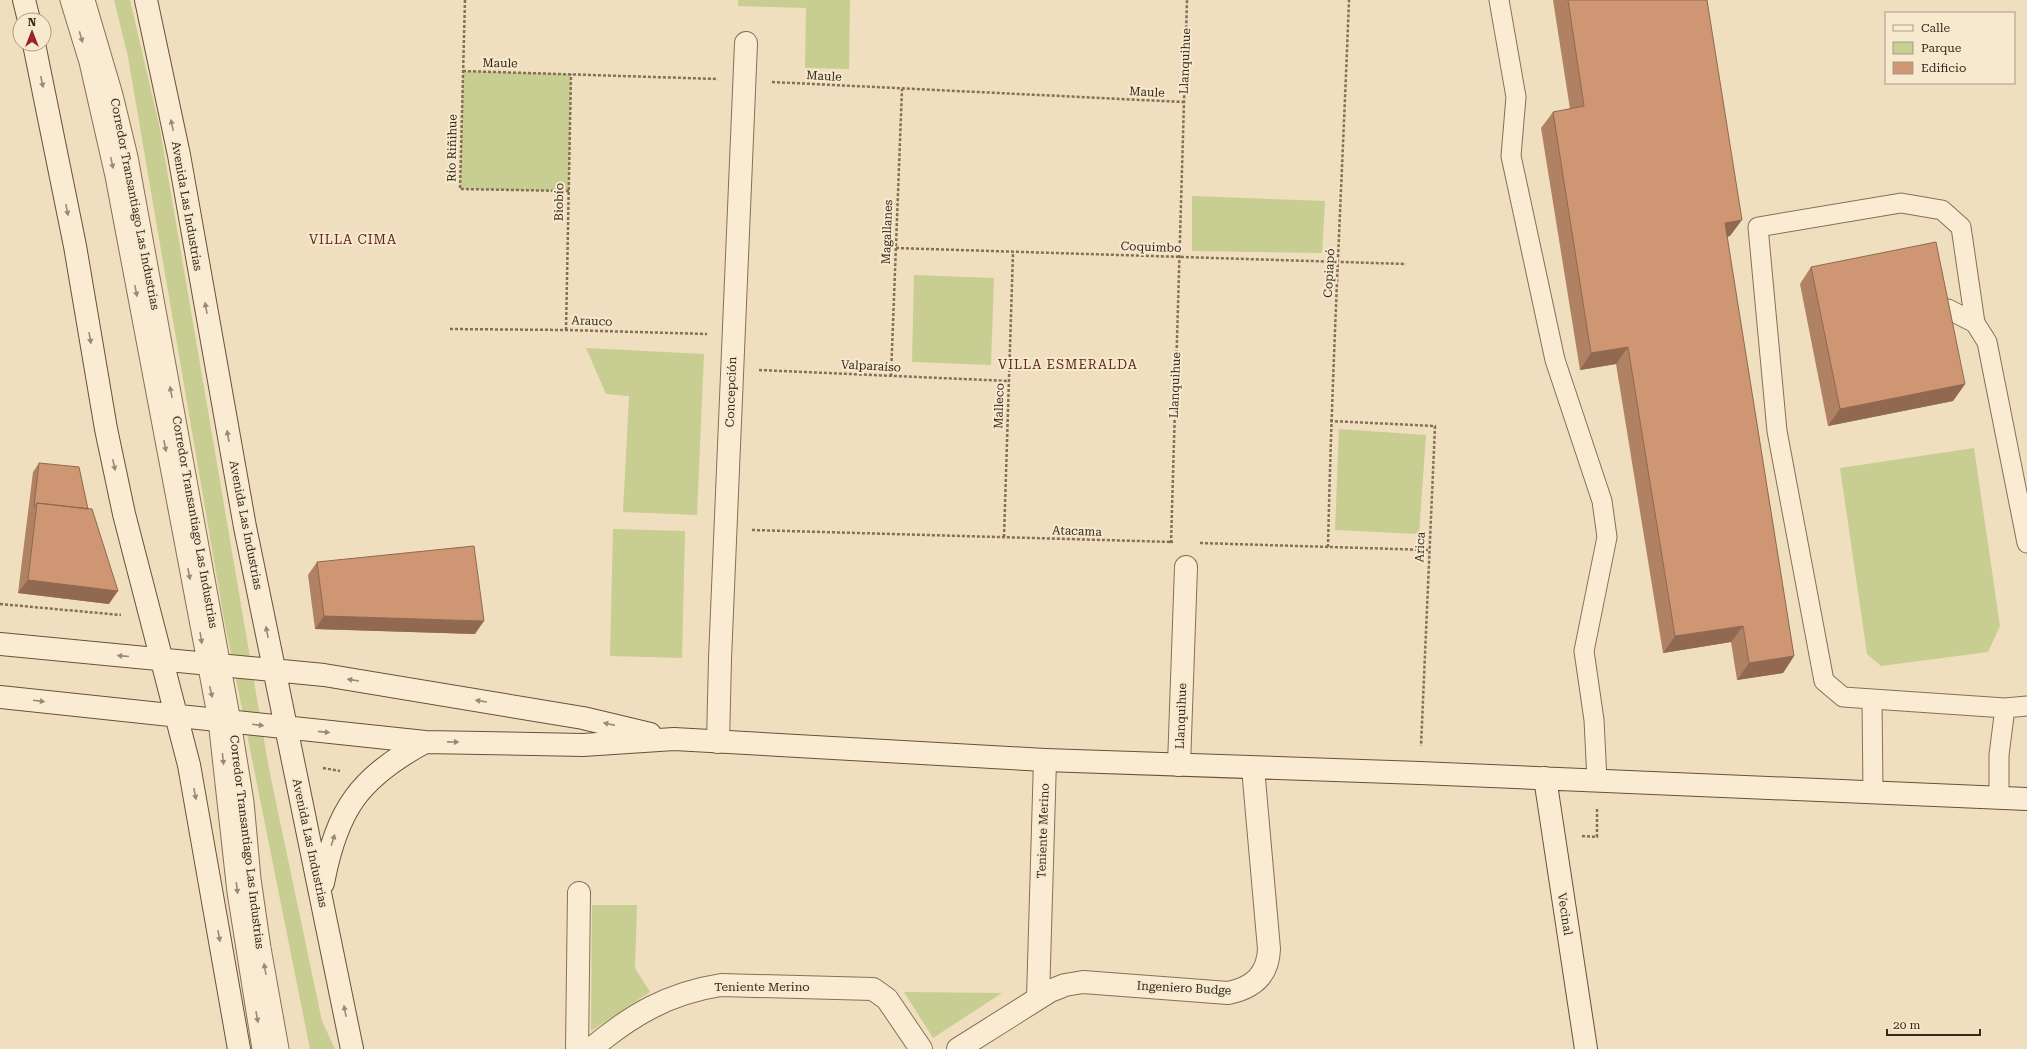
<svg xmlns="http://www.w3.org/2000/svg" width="2027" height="1049" viewBox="0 0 2027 1049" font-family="'Roboto Serif',serif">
	<rect width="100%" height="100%" fill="#efdfbe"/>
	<path fill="#c8cd92" d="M114 0H130L160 129 269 769 322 1021 335 1049H310L224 619 128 57Z
		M738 0H850L849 69 805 68 806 8 738 6Z
		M463 71 571 74 569 191 460 189Z
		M1192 196 1325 201 1322 253 1192 251Z
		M914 275 994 278 991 365 912 362Z
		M586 348 704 354 697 515 623 512 629 396 606 394Z
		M1339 429 1426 435 1419 534 1335 530Z
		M1974 448 2000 626 1988 652 1881 666 1867 654 1840 468Z
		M613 529 685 531 682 658 610 656Z
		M592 905H637L635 968 650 992 591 1031Z
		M904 992 1002 993 933 1038Z"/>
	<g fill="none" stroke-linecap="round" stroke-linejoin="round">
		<g stroke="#876f57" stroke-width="21">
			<path id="lane" d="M70 0 89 62 115 176 218 720 237 892 262 1049
				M85 0 113 95 128 157 231 722 244 802 251 879 261 948 279 1049
				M1499 0 1516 97 1511 156 1555 360 1602 501 1607 537 1584 651 1594 720 1597 780
				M1948 309 1975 323 1987 342 2027 543
				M1975 323 1961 227 1942 210 1901 203 1758 227 1777 431 1824 681 1843 697 2005 708 2027 706
				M1872 699 1873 792
				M1999 797V755L2005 708"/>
		</g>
		<g stroke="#876f57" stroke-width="24">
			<path id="street" d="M718 742 720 659 746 43
				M1179 765 1186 567
				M1038 998 1045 760
				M577 1049 579 893
				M591 1049C631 1015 669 993 721 985L873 989 887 999 921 1049
				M958 1049 1050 991 1065 985 1083 982 1228 993C1253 988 1268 975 1269 949L1253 768"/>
		</g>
		<g stroke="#69503a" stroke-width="24">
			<path id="secondary" d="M24 0 29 20
				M146 0 179 155 245 527 352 1049
				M34 44 75 246 106 429 124 514 189 765 239 1049
				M0 644 324 675 583 718 650 734
				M0 697 425 742 583 745 674 739 1045 760 1420 773 2027 799
				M1545 778 1586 1049
				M323 883C337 809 359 778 425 742"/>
		</g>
		<path stroke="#876f57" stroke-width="2.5" stroke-dasharray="3 2" stroke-linecap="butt" d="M465 0 460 189 569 191
			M463 71 717 79
			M772 82 1183 102
			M896 248 1406 264
			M450 329 566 330 707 334
			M566 330 571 74
			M759 370 1009 381
			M891 376 902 89
			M1330 421 1435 426 1421 746
			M752 530 1173 542
			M1004 537 1013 252
			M1171 543 1187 0
			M1200 543 1429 550
			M1328 547C1332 365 1342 182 1349 0
			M0 604 121 615
			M323 768 340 771
			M1582 836 1597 837V808"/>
		<use href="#lane" stroke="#faecd2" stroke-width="19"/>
		<use href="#street" stroke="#faecd2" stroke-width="22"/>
		<use href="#secondary" stroke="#faecd2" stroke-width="22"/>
	</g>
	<path fill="#b18163" d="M1553 0H1707L1730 236 1727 237 1794 656 1783 673 1737 680 1731 642 1663 653 1616 364 1580 370 1541 128 1553 112 1570 109Z
		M1811 267 1965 384 1953 401 1828 426 1800 284Z
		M39 463 109 604 18 593 33 472Z
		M317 562 475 634 315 629 308 575Z"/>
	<path fill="#906950" d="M1742 220 1730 236 1713 239 1725 223Z
		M1628 347 1616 364 1580 370 1591 353Z
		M1965 384 1953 401 1828 426 1840 409Z
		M28 580 118 591 109 604 18 593Z
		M324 616 484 621 475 634 315 629Z
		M1743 626 1731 642 1663 653 1675 636Z
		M1794 656 1783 673 1737 680 1749 663Z"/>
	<path fill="#ce9673" stroke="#906950" d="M1568 0H1707L1742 220 1725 223 1794 656 1749 663 1743 626 1675 636 1628 347 1591 353 1553 112 1584 106Z
		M1936 242 1965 384 1840 409 1811 267Z
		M39 463 79 467 88 509 37 503 34 507Z
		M37 503 92 509 118 591 28 580Z
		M474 546 484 621 324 616 317 562Z"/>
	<defs><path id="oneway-solid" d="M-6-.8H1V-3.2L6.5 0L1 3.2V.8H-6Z"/></defs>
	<g fill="#988a77">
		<use href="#oneway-solid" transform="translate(81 37) rotate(74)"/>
		<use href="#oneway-solid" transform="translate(42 82) rotate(78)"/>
		<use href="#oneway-solid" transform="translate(172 125) rotate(-102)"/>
		<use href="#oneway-solid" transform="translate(112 163) rotate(78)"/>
		<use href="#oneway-solid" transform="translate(67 210) rotate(79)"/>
		<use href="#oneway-solid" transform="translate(136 291) rotate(79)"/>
		<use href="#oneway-solid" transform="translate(206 308) rotate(-100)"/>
		<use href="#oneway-solid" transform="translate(90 338) rotate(80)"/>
		<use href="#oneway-solid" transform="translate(171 392) rotate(-101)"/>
		<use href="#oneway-solid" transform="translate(228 436) rotate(-100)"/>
		<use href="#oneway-solid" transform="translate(165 446) rotate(79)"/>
		<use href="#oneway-solid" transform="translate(114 465) rotate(78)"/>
		<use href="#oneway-solid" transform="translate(189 574) rotate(79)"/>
		<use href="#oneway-solid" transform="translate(267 632) rotate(-101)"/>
		<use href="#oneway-solid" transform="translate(201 638) rotate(81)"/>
		<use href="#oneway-solid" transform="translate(123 656) rotate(-175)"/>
		<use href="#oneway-solid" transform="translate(353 680) rotate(-171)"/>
		<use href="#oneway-solid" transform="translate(211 692) rotate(78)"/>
		<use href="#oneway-solid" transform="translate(39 701) rotate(7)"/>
		<use href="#oneway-solid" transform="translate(481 701) rotate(-171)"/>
		<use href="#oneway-solid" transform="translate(609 724) rotate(-167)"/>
		<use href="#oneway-solid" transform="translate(258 725) rotate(7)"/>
		<use href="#oneway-solid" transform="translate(324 732) rotate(6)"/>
		<use href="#oneway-solid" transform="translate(453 742) rotate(1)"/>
		<use href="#oneway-solid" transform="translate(223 759) rotate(84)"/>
		<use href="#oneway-solid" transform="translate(195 794) rotate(79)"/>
		<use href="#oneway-solid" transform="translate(333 840) rotate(-72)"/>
		<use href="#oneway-solid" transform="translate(237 888) rotate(83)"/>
		<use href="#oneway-solid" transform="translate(219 936) rotate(80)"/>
		<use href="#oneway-solid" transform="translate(265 969) rotate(-100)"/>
		<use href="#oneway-solid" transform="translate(345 1011) rotate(-101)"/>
		<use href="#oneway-solid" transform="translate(257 1017) rotate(80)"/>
	</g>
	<g text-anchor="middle" stroke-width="4" stroke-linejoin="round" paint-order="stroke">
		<g font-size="12" fill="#36281c" stroke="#f6e9ce">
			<text transform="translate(1185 61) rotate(-88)" y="4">Llanquihue</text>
			<text transform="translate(500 63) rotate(1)" y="4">Maule</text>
			<text transform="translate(824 76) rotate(3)" y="4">Maule</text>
			<text transform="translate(1147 92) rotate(3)" y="4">Maule</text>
			<text transform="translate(452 148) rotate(-89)" y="4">Río Riñihue</text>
			<text transform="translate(559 202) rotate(-89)" y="4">Biobío</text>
			<text transform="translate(135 204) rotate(79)" y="4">Corredor Transantiago Las Industrias</text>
			<text transform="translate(187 206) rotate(80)" y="4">Avenida Las Industrias</text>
			<text transform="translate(887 232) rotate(-88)" y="4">Magallanes</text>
			<text transform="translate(1151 247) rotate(2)" y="4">Coquimbo</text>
			<text transform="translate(1329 273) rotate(-87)" y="4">Copiapó</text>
			<text transform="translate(592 321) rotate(2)" y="4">Arauco</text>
			<text transform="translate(871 366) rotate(3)" y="4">Valparaíso</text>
			<text transform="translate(1175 385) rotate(-88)" y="4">Llanquihue</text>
			<text transform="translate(731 392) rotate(-88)" y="4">Concepción</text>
			<text transform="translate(999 406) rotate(-88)" y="4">Malleco</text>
			<text transform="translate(195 522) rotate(80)" y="4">Corredor Transantiago Las Industrias</text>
			<text transform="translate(246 525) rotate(79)" y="4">Avenida Las Industrias</text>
			<text transform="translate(1077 531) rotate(2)" y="4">Atacama</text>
			<text transform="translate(1420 547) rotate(-87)" y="4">Arica</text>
			<text transform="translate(1181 716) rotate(-88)" y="4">Llanquihue</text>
			<text transform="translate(1043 831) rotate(-88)" y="4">Teniente Merino</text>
			<text transform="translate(247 842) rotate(83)" y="4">Corredor Transantiago Las Industrias</text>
			<text transform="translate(310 843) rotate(78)" y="4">Avenida Las Industrias</text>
			<text transform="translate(1565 914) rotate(81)" y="4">Vecinal</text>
			<text x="762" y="991">Teniente Merino</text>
			<text transform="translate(1184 988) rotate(3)" y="4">Ingeniero Budge</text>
		</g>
		<g font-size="13" letter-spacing="1" fill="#64271a" stroke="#f6e9ce">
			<text x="353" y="244">VILLA CIMA</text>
			<text x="1068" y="369">VILLA ESMERALDA</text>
		</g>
	</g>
	<rect x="1885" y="12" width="130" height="72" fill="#f6e9ce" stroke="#a99c87"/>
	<rect x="1893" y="25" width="20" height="6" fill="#faecd2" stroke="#a99c87"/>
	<text x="1921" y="32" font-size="12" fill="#36281c">Calle</text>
	<rect x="1893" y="42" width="20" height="12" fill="#c8cd92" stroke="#a99c87"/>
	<text x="1921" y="52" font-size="12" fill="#36281c">Parque</text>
	<rect x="1893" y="62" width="20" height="12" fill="#ce9673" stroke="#a99c87"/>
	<text x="1921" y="72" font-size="12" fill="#36281c">Edificio</text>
	<g transform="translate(32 32)"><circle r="19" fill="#f6e9ce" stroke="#a99c87"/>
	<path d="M0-3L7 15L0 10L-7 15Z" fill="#98252a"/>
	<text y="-6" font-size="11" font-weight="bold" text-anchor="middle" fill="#36281c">N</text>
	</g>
	<path d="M1887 1029v6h93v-6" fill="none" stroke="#36281c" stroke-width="2"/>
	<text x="1893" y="1029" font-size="12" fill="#36281c" stroke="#f6e9ce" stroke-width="3" paint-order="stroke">20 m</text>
</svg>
